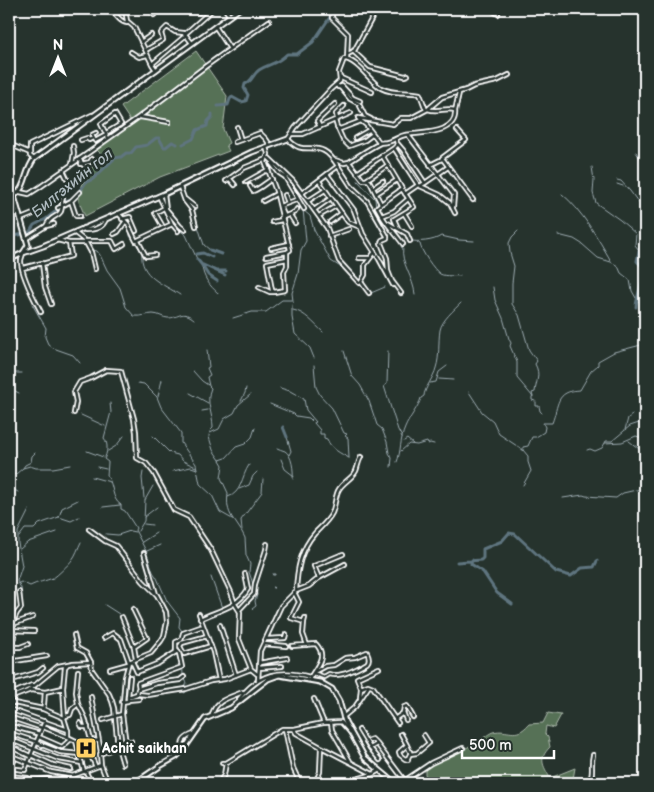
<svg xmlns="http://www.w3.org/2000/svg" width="654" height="792" viewBox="0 0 654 792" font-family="'Balsamiq Sans',sans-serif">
	<rect width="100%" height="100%" fill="#26332d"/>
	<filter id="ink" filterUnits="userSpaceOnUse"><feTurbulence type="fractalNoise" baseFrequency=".02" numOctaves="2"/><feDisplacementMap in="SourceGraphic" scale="10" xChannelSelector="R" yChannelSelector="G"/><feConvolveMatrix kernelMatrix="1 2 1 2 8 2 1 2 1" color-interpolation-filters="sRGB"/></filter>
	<g filter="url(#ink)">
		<path fill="#577157" stroke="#abb8ab" d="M196 51 227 96 223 129 229 143 226 145 229 151 160 177 85 216 79 202V196L83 190 81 185 89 176 88 174 93 171 91 168 102 161 100 153 94 147 131 122 121 107Z
			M548 713 561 715 554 728 546 726 545 734 548 737 550 747C538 759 543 765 550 778L575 768 573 779 571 783H429L425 774V769L428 766C444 758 459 752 474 744 481 741 487 734 493 732 509 728 515 740 529 724L543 723Z"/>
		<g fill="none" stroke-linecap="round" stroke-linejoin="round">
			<path stroke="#9eacb2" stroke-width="1" d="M636 152 645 166
				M592 167 594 180 593 193 596 203 620 220 636 234 635 245 639 250
				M617 180 621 181 630 191 641 206 642 218 645 223
				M358 181 375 199 376 207
				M617 184 623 186
				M183 186 200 178
				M562 194C581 209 599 240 611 261
				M303 209 306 241 301 250 298 274 292 293 293 301 292 306V317L295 334 310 348 314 358
				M303 210 310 216 314 230 331 261 347 271
				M643 214 645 208
				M117 215 124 223
				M171 218 178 229 186 235 197 259
				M196 220 204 245 210 250
				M384 222 390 230 389 231 392 232 397 237
				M129 229 130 236 142 252C139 277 164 284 180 295
				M401 232 406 235 408 240C418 243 434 241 441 236L459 240 474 241
				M558 235 574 239 582 244 598 258 611 262 618 266 621 273 630 280 632 291 636 298
				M401 242 400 243 402 245 401 247 403 248C400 262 414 278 415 295
				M417 242 420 244C421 251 434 270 440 274 446 277 454 275 460 276
				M92 250 97 251 100 255 107 270 120 288 126 307 134 316C141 317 147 314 153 314 159 314 163 318 168 318 179 318 182 309 194 319
				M643 252 645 247
				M641 265 643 253 645 251
				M202 266C203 278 210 286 218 293
				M643 268 645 267
				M493 287 495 300 503 318 509 339 511 343 510 346 517 362V378L533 397 532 393 535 392C536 381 541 375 535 364L537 361 529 350 519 315 512 304V283L514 266 510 253 509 243 512 237 518 231
				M371 293 385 287
				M32 304 46 328 45 337 48 344 53 348 73 355 80 363
				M636 305 638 301 645 303
				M293 310C305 312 314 324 323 332
				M233 318 252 312H266L282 300H292
				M207 350 209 367 207 368 210 375 207 377 209 386 211 388C205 402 213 414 213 428L210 431 209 436
				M344 351 352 376 360 385 369 401 377 425 382 429 387 442 389 453 392 458 391 467
				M388 351 387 384 384 386 398 430 402 437
				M314 365 316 387 320 395 332 408 344 433 347 434 345 436 348 438 349 458
				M193 371 202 381 208 385
				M9 373H22
				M439 379 453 380
				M138 383 144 384 157 397 161 407 181 433V443L196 464 200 484 212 495 220 512 234 520 242 532 245 538 246 555 250 564 249 572 253 584
				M430 383 436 382 439 372 447 366
				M9 388 19 393
				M280 388 290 391 304 399 306 410 316 422 314 423 320 430V434H324V438L327 439C331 449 340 453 349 458
				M469 392 482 412 493 421 499 434 523 450 528 456V462L531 471 523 485
				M190 393 208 403
				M158 396 162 380
				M532 397V400L535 401
				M9 401H10
				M241 401 245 393 246 388
				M536 402V406H539L540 411 542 413
				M110 403 111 412 104 438C109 444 107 454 104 459L108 462 107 476C114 484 111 499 121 505V509L125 511 136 528 135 530 146 551 153 572 157 578 167 601 180 618 179 627 182 631 180 635 182 640 178 644 179 647
				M270 404 294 414 296 416 309 418 313 422
				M202 411 208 410
				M81 415 105 426
				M625 430 628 418 632 415
				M210 433 219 429 224 419 234 413 238 405 250 395
				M153 436 170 453 178 455 183 461 196 467
				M209 437 213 450 220 460
				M287 437 291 451 289 455
				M404 441 407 439 413 444
				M629 441 638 448 645 449
				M605 443 606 441H612L630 426 645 421
				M277 448C279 449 282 450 285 451 292 455 294 471 293 479
				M523 450V447L528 446 532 437H536L544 432 545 427 543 423H552C559 405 555 391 580 390L591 371 598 365V361L614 352 645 344
				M587 450 590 449 595 451 602 448 605 443 622 442 636 436 645 439
				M87 451 103 457
				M108 451 116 446 124 436
				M401 451 409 444 417 445 427 442 428 444 430 443 434 444
				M281 459 285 469 294 476
				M397 462C401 452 400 439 405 428 409 418 419 406 421 398L424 396C424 389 434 377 436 368 440 356 438 343 440 330 442 320 454 310 461 303
				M97 467 106 469
				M23 468 25 465 31 462 32 456 35 453
				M173 471 191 467 197 469
				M143 472 142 478 144 498
				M9 475 16 474 23 468 30 466 36 468H53L70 465
				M92 477 110 482
				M9 487 18 492
				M642 487 644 474
				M239 489 249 485 253 476 257 472
				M228 497C242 493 241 477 249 465
				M563 498 583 495 586 496 616 498 623 493 645 488
				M103 507 120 505
				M59 517 71 521 79 517
				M144 517 157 507
				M233 519C227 510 227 503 228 493L221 478 223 465 220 460 226 458 236 447 245 444 252 437 255 428
				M144 524 152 525
				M242 530 241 520 262 492 263 479
				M138 531 144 521 145 500 153 486
				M106 534 118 535 130 531 135 532
				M19 537 25 529H34L39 524 59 517 62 508 78 500
				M142 542 156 533
				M20 549 28 542 57 532
				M147 551 160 545
				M273 574H275V575H273Z
				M211 577 222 608
				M17 584 21 582 30 586C38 582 45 581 53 578 57 576 69 564 72 560 76 555 78 548 81 542
				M273 587 274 588H273Z
				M22 597 21 588 17 581 22 566 18 543V532L29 510
				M105 605 119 614
				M252 609 256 606 255 601 257 595 256 590
				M182 651 183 676 187 683 185 687
				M184 691V693L186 692
				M645 783V782"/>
			<path stroke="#5e747f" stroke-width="3" d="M218 106 228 105 230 99 232 97 241 102 246 101 248 95 244 88 245 84C252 82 253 74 259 70 270 63 276 65 287 54H297L313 42 330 17 331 9
				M183 144 193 139 197 130 207 126 208 121 212 117V114
				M79 193 86 182 93 179 115 158 121 157 126 153H131L136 147 147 145 156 138H159L164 147H166L172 142 177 144
				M9 237 29 233 34 225 46 219 60 208 64 201 73 199
				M210 250 221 254
				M197 254 203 253 212 257
				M197 259 201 264 225 275
				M201 264 208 275 217 281
				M217 271H226
				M636 307C636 297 646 274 642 267 641 264 638 263 637 261L639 251 645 237
				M283 427 287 437
				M472 560 471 564 483 572 497 593 512 604
				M457 562 481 560 483 558V549L502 541 509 533 515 534 556 572 571 576 582 568 594 567 597 561"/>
			<g stroke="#fff" stroke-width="6">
				<path id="minor" d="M111 9C115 14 120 22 127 23V21
					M125 9 127 21 134 27 152 64
					M134 9V10
					M150 9 154 15
					M225 9 229 15
					M332 9V18L348 34 347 59
					M490 9 498 14
					M199 12 203 9
					M215 26 230 49
					M141 42 151 35
					M192 43 185 34 213 9
					M146 50 163 40 161 33 167 27 175 32 184 33 185 36
					M353 51 370 67 405 76 408 75
					M131 52 139 57 147 55
					M348 54 354 51 377 9
					M156 70 152 64 185 36
					M341 78 372 92
					M336 85 341 88 350 99 359 104 365 116 371 119
					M338 87 342 86 353 98 360 101
					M455 111 459 93
					M140 117 169 122
					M337 119 336 114 344 106
					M335 120 337 127 340 129 361 121
					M361 121 358 118 393 124 401 118H411L428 109 442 97 466 90 474 86 497 81 509 75
					M361 121 366 125 380 143
					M237 127 241 140
					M320 127 317 121 335 104
					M338 129 343 140 349 146 365 140 373 134
					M457 130 466 140 442 158 473 200
					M96 133 92 135 95 141 106 135
					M106 133 121 124 115 114 101 124 108 138
					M291 134H303L351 113
					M408 135 454 195 453 207
					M355 138 369 130
					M81 140 87 138 89 140 93 138
					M235 142 260 133 266 139 270 145
					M397 143 403 150 425 183 420 186
					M9 144 30 153
					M394 148 418 185 440 195 450 203 455 213
					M382 155 397 180
					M269 158 293 181 327 228 339 261 359 283
					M34 159 30 156V145L92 115
					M79 159 85 167
					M266 159 265 162 276 191 290 250 287 252V266L284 272 285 290 274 292 272 290 267 263 287 259
					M335 160 344 163 349 162 363 180H368L370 182 381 204 402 189 397 180 377 193
					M349 162C355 158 374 146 380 143 382 142 385 143 387 142 394 141 399 136 405 135 421 132 458 135 455 110 445 107 437 113 428 109
					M72 164 74 153 73 146
					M81 164 90 162 92 159
					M272 164 279 173 285 177 304 209
					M430 165 442 159
					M338 166 351 186 367 201 387 236V238L382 240 381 243 387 258 388 271 392 281 401 293
					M63 170 71 187
					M357 173 394 148 397 145 396 139
					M327 174 354 210 363 234 379 259 393 285
					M230 179 235 185
					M366 180 388 165
					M226 181 244 168 266 159 268 154 266 147
					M319 181 348 222 360 227
					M246 182 269 169
					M425 183 448 167
					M250 186 253 191C261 188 265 183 272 179
					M180 187 185 201 192 210 196 226
					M373 188 383 181
					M20 192 29 194 40 187 139 117 206 66 269 21
					M302 193 338 166C334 160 330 154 324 151 310 144 302 155 288 139L295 128 331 89 340 81 339 72 344 59C356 59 370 81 381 88 394 95 406 91 420 94L426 110
					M164 194 166 209 180 226 185 230
					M405 194 418 185
					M285 195 288 203
					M159 196 172 224
					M185 199 195 207
					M71 201 76 216H80
					M263 201 276 194
					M308 201 325 190
					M381 204 377 207 382 216 394 211 408 199
					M280 206 296 200
					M58 208 71 201 80 192
					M281 208 284 215
					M314 210 331 198
					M118 213 128 224 136 241 172 224 178 231
					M404 213 412 226
					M290 215 295 223
					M319 216 336 206
					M382 216C388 226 395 233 403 244
					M9 218 18 212
					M281 218 295 212 297 209
					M21 219 43 210
					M122 219 130 217 136 231
					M272 222 282 220
					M330 222 342 213
					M388 223 407 234 410 241
					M162 225 155 213 164 208
					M46 226C53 211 63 221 62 201L63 198
					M83 228 85 230C94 230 103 228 106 219
					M398 228 394 219 414 207 402 189
					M75 233 85 241 91 252 95 269
					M114 234 118 232 125 222
					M329 236 349 229
					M27 238 46 226 54 224
					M85 241H112L116 249 124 244
					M138 241 146 256 155 255
					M69 243H85
					M271 248 289 244
					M23 253C23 255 21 258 21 261 21 275 34 299 41 312
					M266 256 287 252
					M359 258H369
					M42 264 71 256 69 243 57 240
					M23 268 42 263 45 287 51 304
					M259 287 270 292H274
					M369 293 361 282 365 275V265L374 253
					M74 413 76 402 74 392 80 382 91 378 106 370 121 371 134 419 136 432 137 458 146 463 154 473 174 510 189 517 211 550 231 592 235 604 240 612 239 639 251 669
					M89 529 105 541 116 546 143 581 157 595 166 612 167 622 164 636 161 641 151 653 129 662 125 677 122 714 103 720
					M144 553 156 594
					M319 578 314 566 343 554
					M296 591 309 586 319 578 345 564
					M294 592 299 602 291 618 304 622 305 618
					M133 609 147 638 134 647 136 659
					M239 610 254 594 255 584 266 550 267 544
					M199 614 213 652 219 680
					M122 617 134 647
					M200 619C218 610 237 608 248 589L245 574
					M304 622 303 634 307 645
					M10 625 33 617
					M220 625 236 675
					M9 630 17 613 21 608 19 592
					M9 630 34 631
					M74 635 77 648 86 653 91 662 92 670 109 694 112 701 114 708 118 747 123 764
					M207 636 182 643 180 646 184 654 211 646
					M9 638 15 637
					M104 638 113 633 121 639 129 662
					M266 639 285 638 286 634
					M264 644 286 646
					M292 646 316 644C328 657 316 666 310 678
					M9 647H20L28 644
					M132 661 137 672 159 663 176 652V642L181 640 183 633 203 626
					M9 662 47 656
					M259 663 287 658
					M259 668 282 666
					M110 669 128 664
					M78 671 76 692 78 704
					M313 673 324 677 329 674C340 678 357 669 367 663 370 660 369 656 367 652L355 657 345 658 334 665 325 666 314 672
					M9 681 38 672 43 668
					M258 681 260 651 281 606 296 591C297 570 300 550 315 533 321 527 328 521 332 513 335 506 335 498 338 491 342 482 352 479 356 471 358 466 358 462 361 457
					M361 688 368 685 373 687 398 723
					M139 689 138 683 182 667 179 653 176 650
					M28 691 58 666 73 663 91 662
					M138 694 148 695 186 689 211 681 225 679 251 669 257 674
					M9 695 32 685
					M91 697 101 752
					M128 697 130 677
					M360 698 361 688 357 678 379 668
					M314 699 324 723
					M128 700 139 699
					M9 701 15 696 31 690 45 692 63 688
					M9 702 43 709 64 718 68 731V737L76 741 84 772
					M122 702 128 701V697L137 694 138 689 157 683 180 680 184 677
					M240 702 239 699C259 673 280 669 310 677
					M9 709 68 730
					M43 709C45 703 44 699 45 692
					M403 712 406 720
					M122 714 126 744
					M212 715C215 700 231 697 243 692
					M65 716 70 715 72 709 78 704 85 718 91 740 99 741
					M9 717 42 728
					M65 717 63 688 65 667 67 665
					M343 717 355 707 369 686
					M396 718 403 713 404 707 407 706 413 717
					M80 723 82 727H88
					M331 723 332 730 350 761
					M15 727 40 734
					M43 727 68 737
					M285 729 293 768 300 783
					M294 729 296 733 321 747 320 772 315 783
					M359 730 370 748
					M9 733 37 742
					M401 734 407 745 399 752 400 755 405 759
					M39 737 62 747 71 739
					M9 739 59 759 82 763
					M369 740 372 739 377 744
					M37 743 60 752 80 754
					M407 745 411 754
					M9 746 30 756
					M321 747 373 774 378 771
					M183 750C180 741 185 737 194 734
					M89 751 95 765
					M9 755 51 772 74 776
					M31 755 53 765 71 769
					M408 758 410 754 417 753 429 743 424 735
					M408 758V760L405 759Z
					M9 760 14 761
					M380 760 370 748 377 744 405 781
					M222 763H226L282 729H294L323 723 341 722 350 732
					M9 768 25 770 45 721
					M86 772 90 780
					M9 776 28 778 30 781 48 779 54 783
					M54 783 101 765
					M108 783 101 765 100 754 131 741
					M219 783 224 775 226 763
					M343 783 373 774
					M387 783 393 781
					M401 783 431 763 463 748
					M588 783C595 773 590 767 593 755"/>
			</g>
			<g stroke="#fff" stroke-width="7">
				<path id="major" d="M9 200C29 187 22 176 34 159L239 9
					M23 253 43 246 164 194 252 152 288 139
					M9 260 23 253 28 245 14 196
					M135 783 160 766 176 757 184 749 205 719 231 708 268 679 279 675 320 682 332 689 339 701 345 722 365 758 395 783"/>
			</g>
			<use href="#minor" stroke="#26332d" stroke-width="2.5"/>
			<use href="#major" stroke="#26332d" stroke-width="3"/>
		</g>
	</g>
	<defs>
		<g id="hospital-square" transform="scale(1.125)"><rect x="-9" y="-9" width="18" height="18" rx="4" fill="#ffd166" stroke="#26332d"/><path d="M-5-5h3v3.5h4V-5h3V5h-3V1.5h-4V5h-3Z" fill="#111"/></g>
	</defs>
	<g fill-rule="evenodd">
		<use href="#hospital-square" x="86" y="748"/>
	</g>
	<g text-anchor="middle" stroke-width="5" stroke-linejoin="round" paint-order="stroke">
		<g font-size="14" font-weight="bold" fill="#fff" stroke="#26332d" text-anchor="start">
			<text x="102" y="753">Achit saikhan</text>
		</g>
		<g font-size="15" font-style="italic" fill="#aebabf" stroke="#26332d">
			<text transform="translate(72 183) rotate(-39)" y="5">Билгэхийн гол</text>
		</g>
	</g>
	<rect width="654" height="792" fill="none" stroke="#26332d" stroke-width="30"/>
	<rect x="15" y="15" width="624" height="762" fill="none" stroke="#fff" stroke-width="2" filter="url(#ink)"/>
	<g transform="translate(58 58)" stroke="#26332d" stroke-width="4" paint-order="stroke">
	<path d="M0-4L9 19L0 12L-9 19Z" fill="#ffffff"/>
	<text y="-8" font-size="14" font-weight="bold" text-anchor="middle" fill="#ffffff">N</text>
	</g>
	<path d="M462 750v8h92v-8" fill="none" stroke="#ffffff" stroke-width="2.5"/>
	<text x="469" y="750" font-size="15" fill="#ffffff" stroke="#26332d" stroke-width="4" paint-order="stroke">500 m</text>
</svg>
